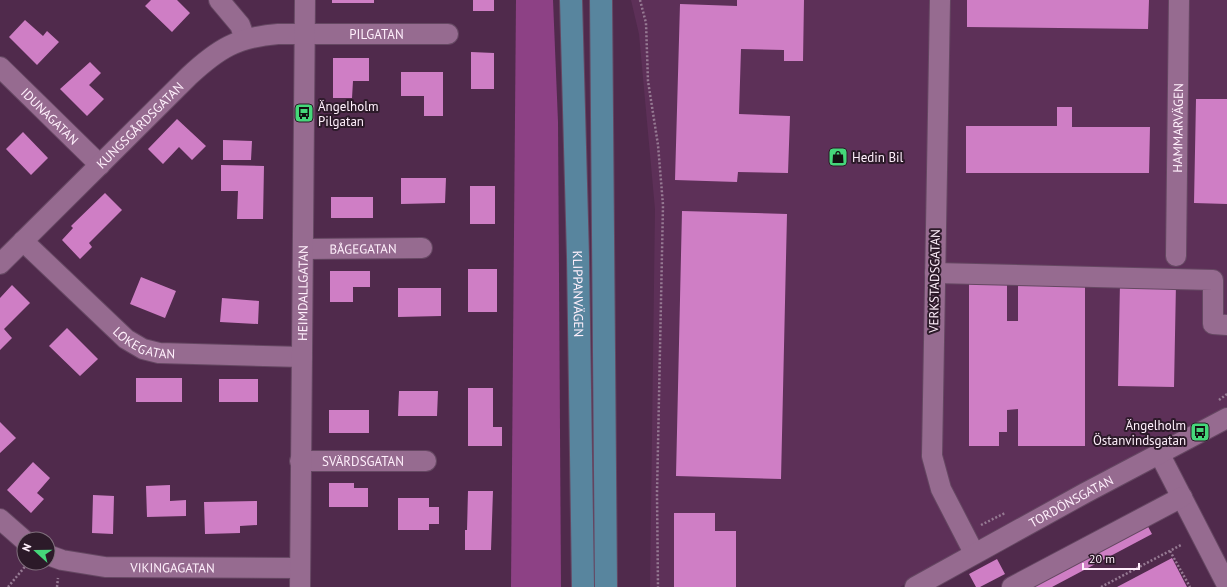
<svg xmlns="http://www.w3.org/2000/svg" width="1227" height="587" viewBox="0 0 1227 587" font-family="'PT Sans',sans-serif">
	<rect width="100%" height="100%" fill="#502a4c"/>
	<path fill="#5d3058" d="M631 0H1227V415L966 548 900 587H650L655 209 639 34Z"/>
	<path fill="#8d4185" d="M516 0H553L558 122 561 587H511Z"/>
	<path fill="#cf7ec5" d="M151 0H177L190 13 172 32 145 6Z
		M332 0H374V3H332Z
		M473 0H494V11H473Z
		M737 0H804L803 61H784V50L741 49 739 114 790 116 788 173 738 172 737 182 675 180 680 4 737 6Z
		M967 0H1149L1148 29 967 27Z
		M25 20 43 36 47 31 59 42 37 65 9 37Z
		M471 52 494 53V89H471Z
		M333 58H369V81H353L352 98H333Z
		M90 62 101 73 89 85 104 99 87 116 60 89Z
		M401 72H443V116H424V96H401Z
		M1196 99H1227V204L1194 203Z
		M1057 107H1072V127H1150L1149 173H966V126H1057Z
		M177 119 206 146 192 160 179 147 163 164 148 149Z
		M23 132 48 158 31 175 6 149Z
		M223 140 252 141 251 160H223Z
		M221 165 264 166 263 219H237L238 191H221Z
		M401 178H446L445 203 401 204Z
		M470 186H495V224H470Z
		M105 193 122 210 89 243 92 247 80 259 62 240 73 228 71 226Z
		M331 197H373V218H331Z
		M682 211 787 214 781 479 676 476Z
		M468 269H497V312H468Z
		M330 271H370V287H353V302H330Z
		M141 277 176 291 165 318 130 304Z
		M969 277H1007V321H1018V281L1085 280V446H1018V409L1007 410V432H999V446H969Z
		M1120 282 1176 283 1174 387 1118 386Z
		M12 285 30 303 4 329 12 338 0 350V298Z
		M398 288H441V316L398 317Z
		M222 298 259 301 258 324 220 322Z
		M67 328 98 359 80 376 49 346Z
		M136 378H182V402H136Z
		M219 379H258V402H219Z
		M468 388H493V427H502V446H468Z
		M399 391H438L437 416H398Z
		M329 410H369V433H329Z
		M0 422 16 438 0 453Z
		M33 462 50 478 37 493 44 499 31 513 7 490Z
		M329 483H354V488H368V507H329Z
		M170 485V501L186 500V516L147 517 146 486Z
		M468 491H493L491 550H465V530H467Z
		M93 495 114 496 113 534 92 533Z
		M398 498H429V507H439V524H429V530H398Z
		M257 501V525L240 526V533L205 534 204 502Z
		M674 513H715V531H736V587H674Z
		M1145 521 1152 534 1052 587H1020Z
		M1172 558 1187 587H1117Z
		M997 559 1005 574 980 587H976L969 574Z"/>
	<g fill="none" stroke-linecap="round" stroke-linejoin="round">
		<g stroke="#654762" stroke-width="22">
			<g id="minor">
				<path d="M219 0 240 25 245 39"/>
				<path d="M940 0 932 456 941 489 974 553"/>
				<path id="s1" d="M0 67 100 165"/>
				<path id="s2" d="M23 241 126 339 143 349 159 353 302 357"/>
				<path id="s3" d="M303 249 422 248"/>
				<path id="s4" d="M1176 256 1179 0"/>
				<path id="s5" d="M0 264 189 76C218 49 237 37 278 34H448"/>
				<path d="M935 273 1213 280V324L1227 325"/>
				<path d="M1159 453 1227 585"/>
				<path id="s6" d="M300 461H426"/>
				<path d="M0 519 24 540"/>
				<path id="s7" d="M48 555 62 560 105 567 299 568"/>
				<path id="s8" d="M300 587 305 0"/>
				<path id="s9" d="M915 587 1085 493 1227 418"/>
				<path d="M1012 587 1182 497"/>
			</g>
		</g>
		<g stroke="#654762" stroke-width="24">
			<g id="major">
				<path id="s10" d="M571 0 578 257 583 587"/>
				<path d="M601 0 606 587"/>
			</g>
		</g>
		<path stroke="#967a93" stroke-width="2.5" stroke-dasharray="2 2" stroke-linecap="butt" d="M640 0 646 23 648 81 658 145 663 205 657 493 658 587
			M1219 400 1227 394
			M981 525 1005 513
			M1170 551 1190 587
			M8 587 28 563
			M57 587 58 578
			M1101 587 1181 545"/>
		<use href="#minor" stroke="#966b90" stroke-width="20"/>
		<use href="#major" stroke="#58859e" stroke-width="22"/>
	</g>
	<defs>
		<g id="bus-square" transform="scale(1)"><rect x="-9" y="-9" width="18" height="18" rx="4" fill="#45d77a" stroke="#2c1a29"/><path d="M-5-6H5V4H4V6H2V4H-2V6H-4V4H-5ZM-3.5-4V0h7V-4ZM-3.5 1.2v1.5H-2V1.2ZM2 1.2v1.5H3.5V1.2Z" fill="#111"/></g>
		<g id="shop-square" transform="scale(1)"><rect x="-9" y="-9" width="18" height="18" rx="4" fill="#45d77a" stroke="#2c1a29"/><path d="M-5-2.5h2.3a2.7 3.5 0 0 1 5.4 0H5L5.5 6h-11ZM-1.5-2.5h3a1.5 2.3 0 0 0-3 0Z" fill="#111"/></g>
	</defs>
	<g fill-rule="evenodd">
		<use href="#bus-square" x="304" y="113"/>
		<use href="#shop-square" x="838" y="157"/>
		<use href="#bus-square" x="1200" y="432"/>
	</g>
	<g text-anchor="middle" stroke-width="4" stroke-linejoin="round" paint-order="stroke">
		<g font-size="13" fill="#fff0fc" stroke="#2c1a29">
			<text dy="5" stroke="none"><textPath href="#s5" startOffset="466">PILGATAN</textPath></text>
			<text dy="5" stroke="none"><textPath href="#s1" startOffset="70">IDUNAGATAN</textPath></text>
			<text dy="5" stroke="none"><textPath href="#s5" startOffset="197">KUNGSGÅRDSGATAN</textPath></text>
			<text dy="5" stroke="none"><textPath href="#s4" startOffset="128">HAMMARVÄGEN</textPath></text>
			<text dy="5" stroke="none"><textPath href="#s3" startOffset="60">BÅGEGATAN</textPath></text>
			<text transform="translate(934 281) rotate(-89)" y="5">VERKSTADSGATAN</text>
			<text dy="5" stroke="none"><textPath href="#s10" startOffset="294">KLIPPANVÄGEN</textPath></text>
			<text dy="5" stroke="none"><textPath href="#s8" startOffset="294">HEIMDALLGATAN</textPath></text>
			<text dy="5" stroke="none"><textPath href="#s2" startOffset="161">LOKEGATAN</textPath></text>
			<text dy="5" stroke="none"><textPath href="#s6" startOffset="63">SVÄRDSGATAN</textPath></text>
			<text dy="5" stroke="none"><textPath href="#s9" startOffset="178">TORDÖNSGATAN</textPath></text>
			<text dy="5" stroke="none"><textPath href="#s7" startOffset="126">VIKINGAGATAN</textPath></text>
		</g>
		<g font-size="13" fill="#fff0fc" stroke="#2c1a29" text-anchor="start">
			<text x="318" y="111">Ängelholm<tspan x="318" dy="15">Pilgatan</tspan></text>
			<text x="852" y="162">Hedin Bil</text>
			<text x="1186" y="430" text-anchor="end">Ängelholm<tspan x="1186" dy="15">Östanvindsgatan</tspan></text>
		</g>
	</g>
	<g transform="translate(36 551) rotate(291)"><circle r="19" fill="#2c1a29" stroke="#80707d"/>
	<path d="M0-3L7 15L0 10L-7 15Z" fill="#45d77a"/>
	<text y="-6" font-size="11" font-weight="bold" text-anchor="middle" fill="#fff0fc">N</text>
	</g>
	<path d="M1083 563v6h56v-6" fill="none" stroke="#fff0fc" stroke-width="2"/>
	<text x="1089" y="563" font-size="12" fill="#fff0fc" stroke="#2c1a29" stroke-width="3" paint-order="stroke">20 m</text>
</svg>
